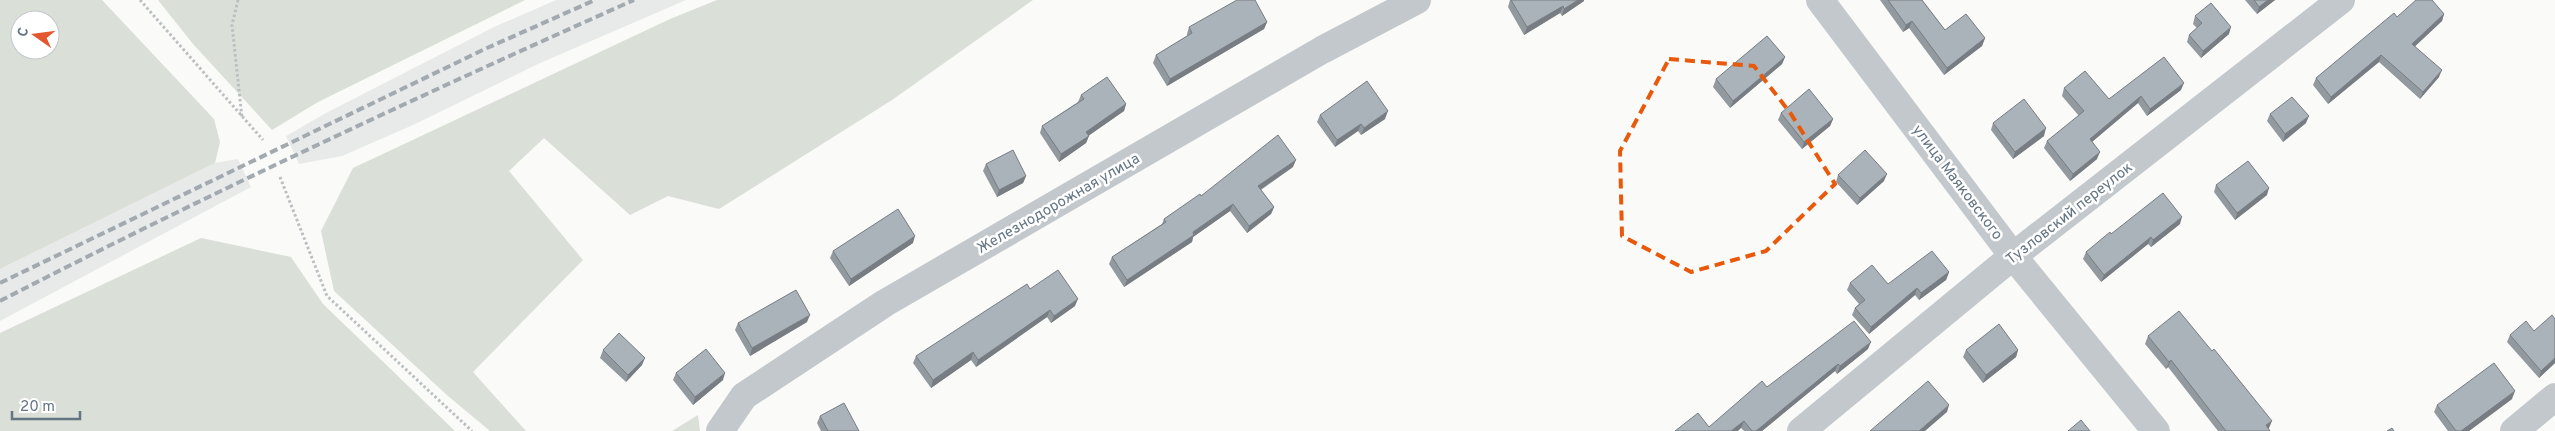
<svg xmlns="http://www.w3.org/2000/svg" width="2555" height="431" viewBox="0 0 2555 431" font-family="Overpass,sans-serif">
	<rect width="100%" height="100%" fill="#fafaf8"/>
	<path fill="#e8e9e9" d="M556 0H686L538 64 413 125 342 156 299 164 286 136 326 113 494 27Z
		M238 159 251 187 0 321V269L215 163Z"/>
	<path fill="#dadfd7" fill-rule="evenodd" d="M0 0H102L214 119 220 142 215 163 0 269ZM20 20H50V50H20Z
		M158 0H525L318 102 272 130 193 44Z
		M717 0H1033L892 100 719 209 668 196 630 215 544 138 509 171 583 260 473 372 526 431H490L448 396 334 291 321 231 353 168 670 19Z
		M201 238 291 257 323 304 455 431H0V333Z
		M698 415 700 431H672Z"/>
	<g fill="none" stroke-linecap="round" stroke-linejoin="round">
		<path stroke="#bbbfc2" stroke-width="3" stroke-dasharray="2.5 2.5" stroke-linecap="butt" d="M140 0 263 140
			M238 0 232 25 242 118
			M280 177 327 296 472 431"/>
		<path stroke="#c3c8cc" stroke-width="28" d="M1820 0 2013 256 2156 431
			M720 431 744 396 885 303 1322 50 1417 0
			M1801 431 2013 256 2341 0
			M2514 431 2555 397"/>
		<path stroke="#a2aab0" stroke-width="4" stroke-dasharray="8 4" stroke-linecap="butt" d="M0 283 487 48 595 0
			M0 301C208 194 421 95 634 0"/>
	</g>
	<path fill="#929a9f" d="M1510 0H1584V1L1562 16 1560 13 1524 35 1508 7Z
		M1880 0H1922L1945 30 1985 38 1982 46 1944 75 1909 28 1903 32Z
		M2245 0H2275L2257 14Z
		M2444 14 2442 21 2415 46 2439 77 2420 99 2379 62 2328 104 2313 85 2316 78 2397 17Z
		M2195 16 2229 34 2201 58 2187 42 2189 35 2197 28 2193 24Z
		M1267 22 1264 29 1167 86 1153 63 1156 55 1187 36V34L1189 27Z
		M1785 57 1782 64 1730 108 1713 87 1716 79Z
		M2064 88 2109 99 2181 90 2147 116 2138 103 2092 142 2097 159 2070 181 2044 148 2047 141 2079 116 2062 96Z
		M1081 95 1126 104 1124 111 1089 135 1086 143 1059 162 1040 133 1042 126 1078 102Z
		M1781 113 1833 119 1830 126 1802 149 1778 120Z
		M2270 114 2306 123 2283 142 2267 121Z
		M1320 115 1385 119 1361 135 1358 131 1335 147 1317 122Z
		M1993 123 2044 136 2013 159 1991 130Z
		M986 164 1026 176 1023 183 997 197 983 171Z
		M1293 167 1261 190 1274 207 1271 214 1247 233 1230 211 1193 237 1192 242 1124 287 1109 264 1112 257 1162 224 1164 219 1201 196Z
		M1838 175 1884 181 1857 205 1836 182Z
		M2216 185 2267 195 2235 220 2214 192Z
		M2180 224 2151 247 2148 244 2101 282 2083 259 2086 252 2111 234Z
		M913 243 849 286 830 258 833 251Z
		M1949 272 1946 280 1919 300 1915 295 1869 334 1852 315 1855 308 1859 304 1847 290 1850 283 1888 284Z
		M1030 289 1075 306 1051 323 1047 317 976 367 971 360 931 388 913 363 916 356Z
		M2555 319V363L2539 378 2507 342 2510 335 2534 331Z
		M807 322 750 356 735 330 738 323Z
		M2148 336 2269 428 2268 429 2270 431H2218L2168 367 2166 369 2145 344Z
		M1868 349 1837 374 1835 371 1762 431H1744L1741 428 1709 427 1767 387Z
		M603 350 642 365 626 382 600 358Z
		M1966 350H2018L2016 357 1983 383 1963 357Z
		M676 373 723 380 693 405 673 380Z
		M2512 399 2469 431H2448L2434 412 2437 405Z
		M820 416 859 431H821L817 423Z"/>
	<path fill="#777d82" d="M1578 0H1584V1L1562 16 1564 9Z
		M2268 0H2275L2257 14 2259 7Z
		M1563 6 1560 13 1524 35 1527 27Z
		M2444 14 2442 21 2410 51 2412 44Z
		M1912 21 1909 28 1903 32 1906 25Z
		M1267 22 1264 29 1167 86 1170 79Z
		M2231 27 2229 34 2201 58 2203 51Z
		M1985 38 1982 46 1944 75 1947 68Z
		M2381 55 2379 62 2328 104 2331 97Z
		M1785 57 1782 64 1730 108 1733 101Z
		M2442 70 2439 77 2420 99 2423 92Z
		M2184 83 2181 90 2147 116 2150 109Z
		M2141 96 2138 103 2087 146 2090 139Z
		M1126 104 1124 111 1084 139 1086 132Z
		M1388 111 1385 119 1361 135 1364 128Z
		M2309 116 2306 123 2283 142 2285 134Z
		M1833 119 1830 126 1802 149 1804 142Z
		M1361 124 1358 131 1335 147 1337 140Z
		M2046 128 2044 136 2013 159 2015 152Z
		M1089 136 1086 143 1059 162 1061 154Z
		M2100 152 2097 159 2070 181 2073 174Z
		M1296 160 1293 167 1255 193 1258 186Z
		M1887 174 1884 181 1857 205 1860 198Z
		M1026 176 1023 183 997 197 999 190Z
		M2269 188 2267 195 2235 220 2237 213Z
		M1233 204 1230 211 1193 237 1192 242 1124 287 1127 280Z
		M1274 207 1271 214 1247 233 1249 226Z
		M2182 217 2180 224 2151 247 2153 240Z
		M915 236 913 243 849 286 851 279Z
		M2151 237 2148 244 2101 282 2104 275Z
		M1949 272 1946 280 1919 300 1921 293Z
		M1917 288 1915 295 1869 334 1871 327Z
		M1078 299 1075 306 1051 323 1054 316Z
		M1050 310 1047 317 976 367 978 360Z
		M810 315 807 322 750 356 752 348Z
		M1871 342 1868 349 1837 374 1840 366Z
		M2018 350 2016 357 1983 383 1986 375Z
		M973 352 971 360 931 388 933 380Z
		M645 358 642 365 626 382 628 375Z
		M2555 358V363L2539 378 2541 371Z
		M2171 360 2168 367 2166 369 2169 362Z
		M1838 364 1835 371 1762 431H1756Z
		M725 373 723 380 693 405 695 397Z
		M2515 391 2512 399 2469 431H2461Z
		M1949 405 1947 412 1925 431H1919Z
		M1744 421 1741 428 1738 431H1731Z
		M2272 421 2269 428 2265 431 2266 425Z"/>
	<path fill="#aab3b9" stroke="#777d82" d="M1237 0H1255L1267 22 1170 79 1156 55 1192 33 1189 27Z
		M1511 0H1578L1564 9 1563 6 1527 27Z
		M1888 0H1922L1945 30 1966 14 1985 38 1947 68 1912 21 1906 25Z
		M2254 0H2268L2259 7Z
		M2416 0H2432L2444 14 2412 44 2442 70 2423 92 2381 55 2331 97 2316 78 2394 13 2397 17Z
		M2211 3 2231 27 2203 51 2189 35 2202 23 2195 16Z
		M1767 36 1785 57 1733 101 1716 79Z
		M2164 57 2184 83 2150 109 2141 96 2090 139 2100 152 2073 174 2047 141 2084 111 2064 88 2085 71 2109 99Z
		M1107 77 1126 104 1086 132 1089 136 1061 154 1042 126 1084 99 1081 95Z
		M1367 81 1388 111 1364 128 1361 124 1337 140 1320 115Z
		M1809 89 1833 119 1804 142 1781 113Z
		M2292 97 2309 116 2285 134 2270 114Z
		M2024 99 2046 128 2015 152 1993 123Z
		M1278 135 1296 160 1258 186 1274 207 1249 226 1233 204 1193 232 1194 235 1127 280 1112 257 1166 222 1164 219 1200 194 1201 196Z
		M1013 150 1026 176 999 190 986 164Z
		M1865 150 1887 174 1860 198 1838 175Z
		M2248 161 2269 188 2237 213 2216 185Z
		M2163 193 2182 217 2153 240 2151 237 2104 275 2086 252 2110 232 2111 234Z
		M898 209 915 236 851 279 833 251Z
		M1932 251 1949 272 1921 293 1917 288 1871 327 1855 308 1865 300 1850 283 1872 265 1888 284Z
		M1058 270 1078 299 1054 316 1050 310 978 360 973 352 933 380 916 356 1027 284 1030 289Z
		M796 290 810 315 752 348 738 323Z
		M2179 311 2212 351 2214 349 2272 421 2266 425 2270 431H2226L2171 360 2169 362 2148 336Z
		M2552 315 2555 319V358L2541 371 2510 335 2526 321 2534 331Z
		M1854 321 1871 342 1840 366 1838 364 1756 431H1752L1744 421 1731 431H1675L1698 413 1709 427 1762 381 1767 387Z
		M1999 324 2018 350 1986 375 1966 350Z
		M619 333 645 358 628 375 603 350Z
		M706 349 725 373 695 397 676 373Z
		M2494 363 2515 391 2461 431H2456L2437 405Z
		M1928 381 1949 405 1919 431H1870Z
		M844 403 859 431H828L820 416Z
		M2081 420 2090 431H2068Z
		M2392 428 2394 431H2387Z"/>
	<path fill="none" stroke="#e8590c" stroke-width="4" stroke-dasharray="10 6" stroke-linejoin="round" d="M1669 59 1754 66 1791 114 1835 184 1766 251 1691 272 1622 236 1620 151Z"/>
	<g text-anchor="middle" stroke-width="5" stroke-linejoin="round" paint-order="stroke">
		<g font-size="15" fill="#657683" stroke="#fff">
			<text transform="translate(1958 182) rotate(53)" y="5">улица Маяковского</text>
			<text transform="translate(1058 203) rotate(-30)" y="5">Железнодорожная улица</text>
			<text transform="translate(2069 213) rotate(-38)" y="5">Тузловский переулок</text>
		</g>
	</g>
	<g transform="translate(35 35) rotate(284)"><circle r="24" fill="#ffffff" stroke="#c1c8cd"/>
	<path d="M0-4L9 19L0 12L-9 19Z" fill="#e4572e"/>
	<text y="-8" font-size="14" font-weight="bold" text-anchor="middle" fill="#657683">С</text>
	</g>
	<path d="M12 411v8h68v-8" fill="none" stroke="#657683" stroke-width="2.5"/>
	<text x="20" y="411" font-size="15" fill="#657683" stroke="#ffffff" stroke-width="4" paint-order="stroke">20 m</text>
</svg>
